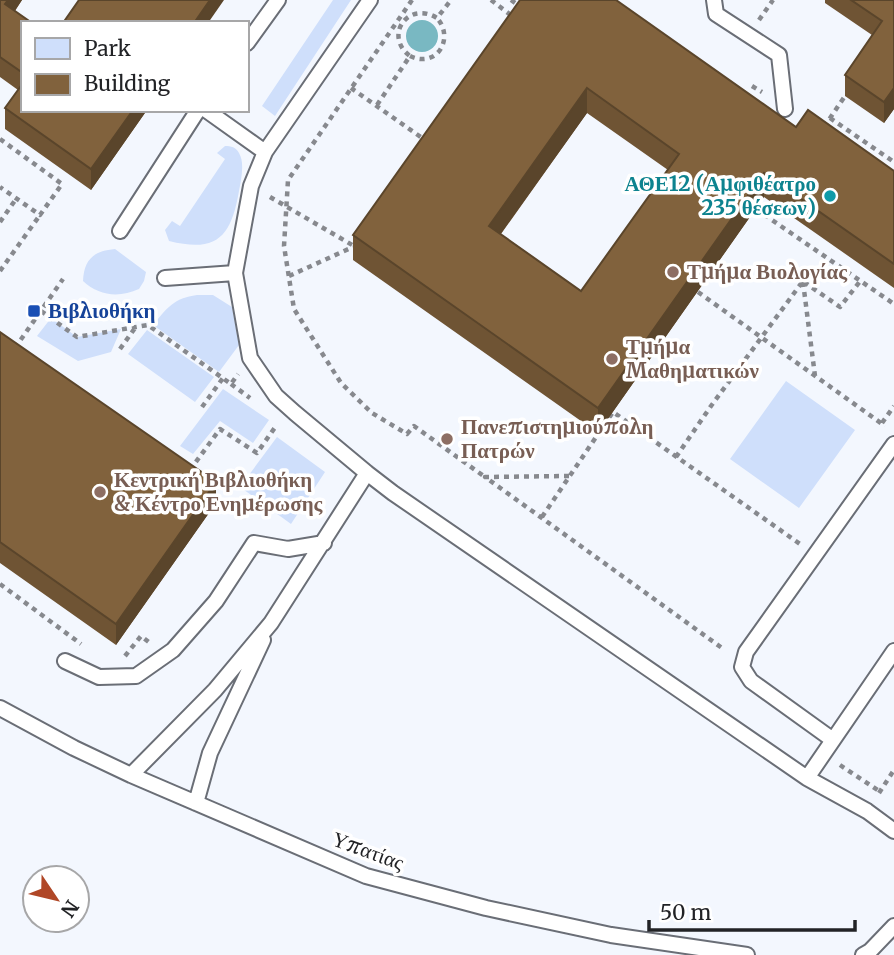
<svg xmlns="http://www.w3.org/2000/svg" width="894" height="955" viewBox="0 0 894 955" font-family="Merriweather,serif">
	<rect width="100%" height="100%" fill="#f3f7fe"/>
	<path fill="#cfdffb" d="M333 0H351L275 116 262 106Z
		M225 146C231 146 236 147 239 153 245 163 241 180 239 191 231 237 217 253 169 241L165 230 172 221 180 226 225 159 217 153Z
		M115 249 146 272 144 281 139 289C119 298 99 296 83 281 84 260 93 251 115 249Z
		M197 295H213L232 307 239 345 219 372 153 325C167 308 174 298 197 295Z
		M51 318 77 337 121 329 111 352 78 361 37 336Z
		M147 330 214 377 195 402 128 354Z
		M786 381 855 430 799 508 730 459Z
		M223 389 269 420 253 443 220 421 193 454 180 446Z
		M277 437 325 472 291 524 240 487Z"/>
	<path fill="#79b8c2" d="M406 36a16 16 0 1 1 32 0a16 16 0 1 1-32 0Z"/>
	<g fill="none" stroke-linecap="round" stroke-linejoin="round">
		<g stroke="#6a6e76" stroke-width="18">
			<path id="service" d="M714 0 716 14 779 55 785 109
				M247 43 278 0
				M206 110 265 152 251 186 235 273 250 358 276 396 295 413 367 473 393 493 807 778 867 811 894 831
				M265 152 370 0
				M120 231 198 110
				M165 278 235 273
				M65 661 99 677 136 676 173 650 216 601 254 543 288 549 324 543
				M0 708 74 748 131 775 366 876 486 908 611 935 747 955
				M833 740 751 681 742 667 746 652 894 444
				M131 775 215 690 271 623 367 473
				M807 778 894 651
				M196 803 210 753 263 640
				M863 955 870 951 894 926"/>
		</g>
		<path stroke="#87898e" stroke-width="4.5" stroke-dasharray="5 5" stroke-linecap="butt" d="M412 0 288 180 284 246 294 309 341 383 372 413 407 434 414 426 485 477
			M491 0 512 16
			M511 0 522 8
			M759 20 773 0
			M410 56C437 69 455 38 437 18
			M752 86 762 92
			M351 88 425 140
			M377 105 410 56C383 36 408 0 437 18L451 0
			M830 118 894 162
			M824 127 845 96
			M0 139 62 184 40 215 0 187
			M270 197 354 246 355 244
			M756 209 894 304
			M0 222 16 199
			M0 271 40 215
			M289 276 353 247
			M803 282 815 376
			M804 282 840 307 861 280
			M698 292 885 426
			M41 311 77 337 148 325 231 384 238 374
			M15 348 63 279
			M120 349 135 328
			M231 384 250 398
			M202 407 223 378
			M882 423 894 406
			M676 457 711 406 803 281
			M190 470 220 429 257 453 276 426
			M569 476 485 477 722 648
			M542 517 613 412 800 544
			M0 584 81 644
			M125 656 141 636 150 643
			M840 765 879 791
			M879 793 894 770"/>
		<use href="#service" stroke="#fff" stroke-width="14"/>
	</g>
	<path fill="#6f5434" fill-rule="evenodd" d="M0 0H22L15 11 23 23V110H147L91 190 5 129V108L18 90 0 77Z
		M520 0 796 127 894 171V288L764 197 598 433 353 260V235ZM587 113 668 170 581 291 501 234Z
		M825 0H894V109L884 123 845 96V75L872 35 825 3Z
		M0 332 216 503 116 645 0 563Z"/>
	<path fill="#5a452b" d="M8 0H22L5 25V4Z
		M210 0H224L208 23H194Z
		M587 88V113L489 250V226Z
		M894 88V109L884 123V102Z
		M133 110H147L91 190V169Z
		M764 173V197L598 433V408Z
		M216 482V503L116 645V624Z"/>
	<path fill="#81623d" stroke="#5a452b" stroke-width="2" fill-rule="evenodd" d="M0 0H8L5 4 32 23H23V73L0 57Z
		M79 0H210L194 23H63Z
		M520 0H616L796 127 808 110 894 171V264L764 173 598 408 353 235ZM587 88 679 154 581 291 489 226Z
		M851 0H894V88L884 102 845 75 882 21Z
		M23 83V110H133L91 169 5 108Z
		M0 332 216 482 116 624 0 542Z"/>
	<circle fill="#0f9aa8" stroke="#fff" stroke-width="2.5" cx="830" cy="196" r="7"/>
	<g fill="#8d6e63" stroke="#fff" stroke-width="2.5">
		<circle cx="673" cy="272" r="7"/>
		<circle cx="612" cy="359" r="7"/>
		<circle cx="447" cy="439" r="7"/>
		<circle cx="100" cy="492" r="7"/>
	</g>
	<rect fill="#1a4fb4" stroke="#fff" stroke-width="2.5" x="27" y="304" width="14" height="14" rx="3.5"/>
	<g text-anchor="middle" stroke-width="7" stroke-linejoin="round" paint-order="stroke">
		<g font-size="21" font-weight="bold" fill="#0d838f" stroke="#fff" text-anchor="end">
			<text x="816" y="191">ΑΘΕ12 (Αμφιθέατρο<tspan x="816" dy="24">235 θέσεων)</tspan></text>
		</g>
		<g font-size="21" font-weight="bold" fill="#785e54" stroke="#fff" text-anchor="start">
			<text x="687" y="279">Τμήμα Βιολογίας</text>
			<text x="626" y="354">Τμήμα<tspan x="626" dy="24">Μαθηματικών</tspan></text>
			<text x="461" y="434">Πανεπιστημιούπολη<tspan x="461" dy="24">Πατρών</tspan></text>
			<text x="114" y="487">Κεντρική Βιβλιοθήκη<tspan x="114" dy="24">&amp; Κέντρο Ενημέρωσης</tspan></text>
		</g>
		<g font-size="21" font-weight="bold" fill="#164399" stroke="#fff" text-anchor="start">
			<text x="48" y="318">Βιβλιοθήκη</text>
		</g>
		<g font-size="21" fill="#222326" stroke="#fff">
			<text transform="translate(368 851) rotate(20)" y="7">Υπατίας</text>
		</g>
	</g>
	<rect x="21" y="21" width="228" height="91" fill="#ffffff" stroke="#a7a7a8" stroke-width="2"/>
	<rect x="35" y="38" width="35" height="21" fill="#cfdffb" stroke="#a7a7a8" stroke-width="2"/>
	<text x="84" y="56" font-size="21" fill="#222326">Park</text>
	<rect x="35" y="74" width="35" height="21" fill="#81623d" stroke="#a7a7a8" stroke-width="2"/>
	<text x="84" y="91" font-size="21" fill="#222326">Building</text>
	<g transform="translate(56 899) rotate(125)"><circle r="33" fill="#ffffff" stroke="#a7a7a8" stroke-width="2"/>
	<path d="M0-5L12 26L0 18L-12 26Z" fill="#b04727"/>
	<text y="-10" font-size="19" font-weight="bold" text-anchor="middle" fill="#222326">N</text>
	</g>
	<path d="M649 920v10h206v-10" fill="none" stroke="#222326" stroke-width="3.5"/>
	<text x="660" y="920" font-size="21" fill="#222326" stroke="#ffffff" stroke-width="5" paint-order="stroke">50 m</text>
</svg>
